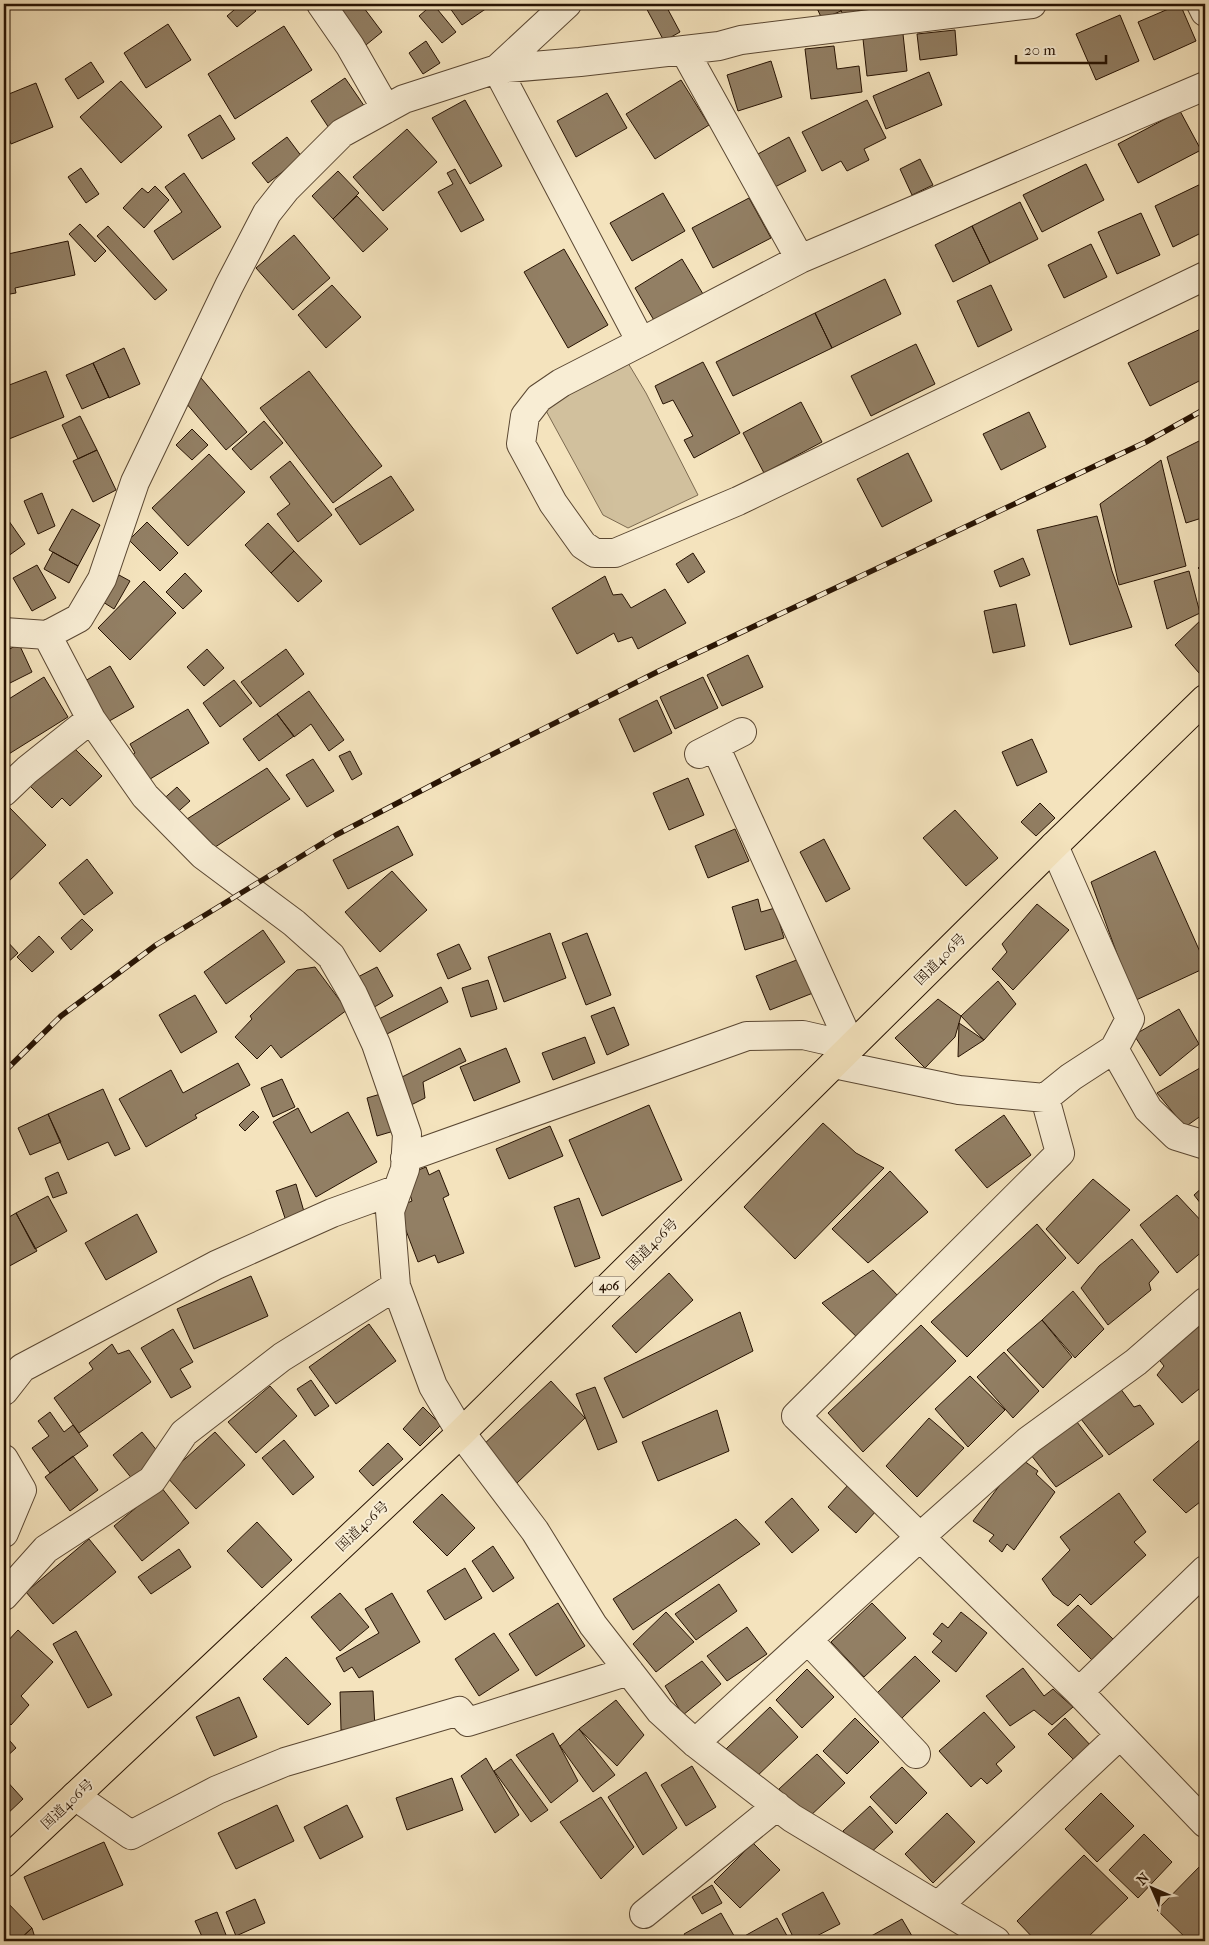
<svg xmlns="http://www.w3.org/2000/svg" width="1209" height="1945" viewBox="0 0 1209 1945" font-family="'IM FELL French Canon','Noto Serif JP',serif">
	<rect width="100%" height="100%" fill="#f4e3bd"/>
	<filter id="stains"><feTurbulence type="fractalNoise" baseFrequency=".004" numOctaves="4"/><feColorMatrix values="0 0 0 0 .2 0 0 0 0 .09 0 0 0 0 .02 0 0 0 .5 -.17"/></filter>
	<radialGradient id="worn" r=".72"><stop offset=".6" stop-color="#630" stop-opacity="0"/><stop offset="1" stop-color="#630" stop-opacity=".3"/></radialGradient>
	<path fill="#d1c09d" stroke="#7c6a50" d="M625 358 646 393 698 495 628 528 603 515 544 407Z"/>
	<path fill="#927f64" stroke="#271303" d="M241 4H249L256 11 237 27 227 16Z
		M326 4H361L382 32 361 49Z
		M433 4 456 32 442 43 419 16Z
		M447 4H484L487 8 462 25Z
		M644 4H665L680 32 664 41Z
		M815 4H838L841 11 822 19Z
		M838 4H874L844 17Z
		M1180 4 1196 41 1154 60 1138 22Z
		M1120 15 1139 61 1096 80 1076 34Z
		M168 24 191 60 146 88 124 53Z
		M284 26 312 70 235 119 208 74Z
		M955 30 957 55 920 60 917 34Z
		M903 34 907 71 867 76 863 39Z
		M426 41 440 63 423 74 409 53Z
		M834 46 837 69 859 66 862 92 811 99 805 49Z
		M771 61 782 97 738 111 727 75Z
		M91 62 104 82 78 99 65 79Z
		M929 72 942 105 886 129 873 96Z
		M345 78 367 110 333 134 311 101Z
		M681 80 709 125 655 159 626 114Z
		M121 81 162 127 121 163 80 117Z
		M36 83 53 127 11 144 4 125V96Z
		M607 93 627 128 576 157 557 121Z
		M465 100 502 166 470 184 432 118Z
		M867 100 886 138 864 149 869 160 847 171 841 161 822 171 802 132Z
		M1180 111 1201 150 1138 183 1118 144Z
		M220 115 235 139 202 159 188 135Z
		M407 129 437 162 383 211 353 177Z
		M287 137 302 157 268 183 252 163Z
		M789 137 806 171 775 187 758 154Z
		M920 159 933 185 912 195 900 169Z
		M1086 164 1104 200 1042 232 1023 195Z
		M81 168 99 194 86 203 68 177Z
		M455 169 484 220 461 232 438 192 453 184 447 173Z
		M338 171 359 193 333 219 312 196Z
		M184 173 221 227 173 260 154 231 182 212 165 187Z
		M1205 182V231L1173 247 1155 206Z
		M155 186 169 200 144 228 123 208 142 188 148 193Z
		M663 193 685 231 632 261 610 223Z
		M357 196 388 229 363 252 333 219Z
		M749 198 771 238 713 268 692 228Z
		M1020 202 1038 239 990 263 972 226Z
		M1141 213 1160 255 1117 274 1098 232Z
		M80 224 106 251 95 262 69 234Z
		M108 226 167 290 155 300 97 236Z
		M972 226 990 263 953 282 935 245Z
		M294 235 330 278 293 310 256 268Z
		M68 241 75 275 15 288 16 293 4 295V248L7 247 8 254Z
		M1091 244 1107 277 1064 298 1048 265Z
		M564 249 608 325 568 348 524 272Z
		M682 259 703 294 655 322 635 288Z
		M885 279 901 314 832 348 815 313Z
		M332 285 361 317 326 348 298 315Z
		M991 285 1012 330 978 347 957 301Z
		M815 313 832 348 733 396 716 362Z
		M1205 327V378L1150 406 1128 363Z
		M916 344 935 384 871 416 851 376Z
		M124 348 140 384 109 398 93 363Z
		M703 362 740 433 694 458 684 440 693 436 673 400 663 404 655 386Z
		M93 363 109 397 82 409 66 375Z
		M46 371 64 417 4 441V387Z
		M309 371 382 466 333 503 260 408Z
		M201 378 247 432 226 450 180 396Z
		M801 402 822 442 764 473 743 433Z
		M1029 412 1046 447 1001 470 983 434Z
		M80 416 97 450 78 459 62 425Z
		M264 421 283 443 251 470 232 449Z
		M192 429 208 445 192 460 176 445Z
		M1205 438V517L1186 523 1167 457Z
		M97 450 116 490 93 502 73 461Z
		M908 453 932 501 882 527 857 479Z
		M209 454 245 492 188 546 152 508Z
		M1161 460 1186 566 1119 585 1100 504Z
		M290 461 332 515 298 542 277 514 290 504 270 477Z
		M391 476 414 510 360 545 335 509Z
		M42 493 55 526 38 534 24 501Z
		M72 509 100 525 78 566 49 550Z
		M4 514 25 544 4 559Z
		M1097 516 1112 571 1132 627 1070 645 1037 530Z
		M147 522 178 553 160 571 129 540Z
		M268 523 294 551 271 573 245 545Z
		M294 551 322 581 298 602 271 573Z
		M53 552 78 566 69 583 44 569Z
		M693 553 705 572 688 583 676 564Z
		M1023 558 1030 575 1000 587 994 571Z
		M1205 561V575L1198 568Z
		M37 565 56 598 32 611 13 578Z
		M1189 571 1200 613 1167 629 1154 581Z
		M185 573 202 591 183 609 166 592Z
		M119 575 130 581 114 609 103 602Z
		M605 576 613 595 622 594 631 608 665 589 686 623 638 649 632 637 618 642 614 633 577 654 552 608Z
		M144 581 176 613 130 660 98 628Z
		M1016 604 1025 646 993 653 984 611Z
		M1205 616V680L1175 645Z
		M19 644 32 672 4 686V652Z
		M207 649 224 668 204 686 187 667Z
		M286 649 304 674 260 707 241 682Z
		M748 655 763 687 722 706 707 675Z
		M110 666 134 707 104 724 80 684Z
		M44 677 68 717 4 757V702Z
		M703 677 718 708 675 729 660 697Z
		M234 680 252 703 220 727 203 703Z
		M309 691 344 740 329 751 311 724 294 737 277 714Z
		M657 700 672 733 634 752 619 719Z
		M188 709 209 743 142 784 126 759 135 753 130 744Z
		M277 714 294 736 259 761 243 739Z
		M1032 739 1047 772 1017 786 1002 752Z
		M69 743 102 776 70 806 62 798 52 808 27 783Z
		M350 751 362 774 352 780 339 756Z
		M313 759 334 791 307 807 286 775Z
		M267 768 290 799 209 851 187 819Z
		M688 778 704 815 669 830 653 793Z
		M177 787 190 801 172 817 159 803Z
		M1040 803 1055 818 1036 836 1021 822Z
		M10 808 46 845 4 886V815Z
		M955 810 998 858 966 886 923 838Z
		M398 826 413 855 348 889 333 860Z
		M735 829 749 861 708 878 695 846Z
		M824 839 850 889 826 902 800 852Z
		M1155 851 1205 963V968L1134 1001 1091 882Z
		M87 859 113 893 84 915 59 883Z
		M392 871 427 910 380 952 345 912Z
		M758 899 761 912 775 908 784 938 745 950 732 907Z
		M1037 904 1069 930 1013 990 992 969 1007 952 1002 944Z
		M82 919 93 930 71 950 61 938Z
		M263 930 285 962 226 1004 204 972Z
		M550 933 566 978 504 1002 488 957Z
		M587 933 611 995 586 1005 562 943Z
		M39 936 54 952 32 972 17 957Z
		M4 938 18 953 4 966Z
		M459 944 471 969 448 979 437 954Z
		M799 959 813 993 770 1010 756 976Z
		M315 967 347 1010 281 1058 271 1045 257 1059 235 1037 252 1019 250 1016 297 970Z
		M377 967 393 996 371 1009 354 979Z
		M488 980 497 1009 471 1017 462 988Z
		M998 981 1016 1004 984 1040 961 1016Z
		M441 987 448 1002 387 1034 379 1019Z
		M195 995 217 1032 181 1053 159 1015Z
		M938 999 961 1016 955 1037 925 1068 895 1038Z
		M614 1007 629 1045 607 1055 591 1016Z
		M1179 1009 1199 1044 1160 1076 1134 1035Z
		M959 1023 984 1040 958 1057Z
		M585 1037 595 1063 553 1080 542 1053Z
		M460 1048 466 1061 423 1082 425 1098 409 1106 396 1080Z
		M506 1048 520 1082 474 1101 460 1067Z
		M238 1063 250 1085 195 1115 197 1118 146 1147 119 1099 171 1070 183 1093Z
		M1205 1065V1113L1185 1127 1157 1093Z
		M282 1079 295 1107 273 1117 261 1088Z
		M103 1089 130 1149 115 1156 108 1142 68 1160 48 1114Z
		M384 1093 394 1131 377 1136 367 1098Z
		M649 1105 682 1180 602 1216 569 1140Z
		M298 1108 311 1133 348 1112 377 1162 316 1197 273 1122Z
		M253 1111 259 1117 245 1131 239 1125Z
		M48 1114 61 1142 30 1155 18 1128Z
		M1004 1115 1031 1155 987 1188 955 1150Z
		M823 1123 856 1153 884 1168 795 1259 744 1207Z
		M550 1126 563 1156 509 1179 496 1149Z
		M426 1167 429 1175 439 1170 449 1195 443 1198 464 1253 438 1263 435 1255 418 1262 397 1207 412 1201 408 1188 406 1175Z
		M890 1171 928 1212 868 1263 832 1229Z
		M58 1172 67 1193 53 1198 45 1178Z
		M1093 1179 1130 1210 1078 1264 1046 1229Z
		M296 1184 305 1215 286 1221 276 1191Z
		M1205 1185V1209L1194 1195Z
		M1177 1195 1205 1225V1249L1177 1273 1140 1225Z
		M48 1196 67 1231 35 1249 16 1213Z
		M579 1198 600 1258 575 1267 554 1207Z
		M16 1213 37 1251 4 1269V1220Z
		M137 1214 157 1252 106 1280 85 1243Z
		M1037 1224 1066 1258 967 1357 931 1322Z
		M1132 1239 1159 1272 1149 1283 1151 1290 1108 1325 1081 1288 1099 1266Z
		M873 1270 900 1298 866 1346 822 1303Z
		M669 1273 693 1300 636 1353 612 1326Z
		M251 1276 268 1316 194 1349 177 1309Z
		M1073 1291 1104 1329 1075 1358 1042 1320Z
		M740 1312 753 1351 623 1418 604 1378Z
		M1201 1317 1205 1324V1384L1182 1403 1157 1375 1164 1366 1157 1357Z
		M1042 1320 1072 1357 1043 1388 1007 1350Z
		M369 1324 396 1361 336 1404 309 1367Z
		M921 1325 956 1361 863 1452 828 1413Z
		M173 1329 193 1362 180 1369 191 1387 171 1398 141 1348Z
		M112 1344 118 1354 129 1350 151 1382 79 1433 54 1398 93 1369 89 1363Z
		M1004 1352 1039 1391 1013 1418 977 1377Z
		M970 1376 1005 1410 968 1447 935 1409Z
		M311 1380 329 1406 315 1416 297 1389Z
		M551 1381 585 1418 517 1483 482 1446Z
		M270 1386 297 1416 256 1453 228 1422Z
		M595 1387 617 1442 598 1450 576 1394Z
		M1120 1388 1134 1407 1140 1405 1154 1424 1109 1455 1081 1419Z
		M423 1407 441 1425 420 1446 403 1429Z
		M717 1410 729 1451 658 1481 642 1442Z
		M50 1412 64 1432 73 1425 88 1446 50 1473 32 1448 49 1436 38 1421Z
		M929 1418 964 1448 917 1497 886 1466Z
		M1077 1422 1103 1456 1056 1487 1031 1455Z
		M142 1432 162 1457 133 1480 113 1455Z
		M215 1432 245 1465 196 1509 166 1476Z
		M1204 1436 1205 1498 1186 1513 1153 1480Z
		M284 1440 314 1477 293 1495 262 1458Z
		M388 1443 403 1459 373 1486 359 1471Z
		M73 1456 98 1490 70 1511 45 1477Z
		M1020 1458 1038 1471 1036 1474 1055 1492 1014 1550 1007 1544 1002 1552 989 1541 994 1535 973 1521Z
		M849 1484 877 1510 856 1533 828 1507Z
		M161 1487 189 1523 142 1561 114 1526Z
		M1119 1493 1146 1532 1134 1542 1146 1555 1091 1605 1080 1594 1068 1606 1053 1595 1042 1579 1070 1550 1060 1537Z
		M442 1494 475 1528 447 1556 413 1522Z
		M792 1498 819 1530 792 1553 765 1522Z
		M736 1519 760 1544 633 1630 613 1599Z
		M257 1522 292 1560 262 1588 227 1551Z
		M89 1539 116 1572 53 1624 26 1592Z
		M493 1546 514 1578 493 1592 472 1561Z
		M179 1549 191 1567 151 1594 138 1577Z
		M465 1568 482 1598 445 1620 427 1591Z
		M719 1584 737 1611 696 1640 675 1614Z
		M340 1593 369 1627 340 1651 311 1617Z
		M392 1593 420 1642 359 1678 352 1667 344 1672 336 1658 379 1633 365 1609Z
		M558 1603 585 1646 536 1676 509 1634Z
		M872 1603 906 1638 864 1677 831 1642Z
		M1078 1605 1113 1639 1093 1661 1057 1625Z
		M666 1612 694 1642 656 1672 633 1644Z
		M961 1612 987 1633 956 1672 932 1652 942 1641 933 1634 942 1623 948 1628Z
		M747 1627 767 1654 727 1681 707 1656Z
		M18 1630 53 1662 21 1696 29 1705 11 1725 4 1718V1645Z
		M76 1631 112 1695 88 1708 53 1644Z
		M494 1633 519 1670 479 1696 455 1659Z
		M915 1656 940 1681 901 1719 876 1694Z
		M286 1657 331 1704 308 1725 263 1679Z
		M702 1661 721 1684 683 1715 665 1686Z
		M1023 1668 1044 1696 1053 1689 1073 1707 1052 1725 1034 1710 1010 1726 986 1696Z
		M807 1669 834 1697 802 1728 776 1700Z
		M373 1691 375 1728 341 1730 340 1692Z
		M239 1697 257 1737 214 1756 196 1717Z
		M616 1700 644 1735 617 1766 579 1729Z
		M770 1707 798 1737 754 1779 726 1749Z
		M984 1712 1015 1747 996 1764 1002 1771 987 1784 981 1778 971 1787 939 1751Z
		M855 1718 879 1742 847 1774 823 1751Z
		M1065 1718 1093 1748 1077 1763 1048 1734Z
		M579 1729 615 1775 593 1792 560 1746Z
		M553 1733 578 1781 551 1803 516 1755Z
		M4 1734 16 1748 4 1759Z
		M817 1754 845 1783 807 1819 779 1789Z
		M486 1758 519 1815 495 1833 461 1776Z
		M511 1759 548 1810 531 1822 494 1771Z
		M692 1766 716 1807 686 1826 661 1785Z
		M902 1767 927 1793 896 1824 870 1797Z
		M646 1772 677 1828 643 1855 608 1797Z
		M4 1778 23 1799 4 1817Z
		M452 1778 463 1810 407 1830 396 1798Z
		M1101 1793 1134 1826 1097 1862 1065 1829Z
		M601 1797 634 1847 601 1879 560 1822Z
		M277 1805 294 1841 236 1869 218 1833Z
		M347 1805 363 1837 320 1859 304 1827Z
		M870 1806 893 1832 866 1857 843 1831Z
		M947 1813 975 1842 933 1883 905 1854Z
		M1144 1834 1172 1862 1138 1898 1109 1870Z
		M104 1842 123 1885 43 1920 24 1877Z
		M753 1843 780 1870 740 1908 714 1882Z
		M1084 1855 1128 1898 1084 1941H1036L1017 1921Z
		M1202 1864 1205 1867V1929L1193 1941H1189L1157 1910Z
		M712 1885 722 1903 702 1914 692 1897Z
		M823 1892 840 1924 807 1941H795L782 1914Z
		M4 1899 32 1928 18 1941H4Z
		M255 1899 265 1923 236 1936 226 1912Z
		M217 1912 228 1940 204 1941 195 1921Z
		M721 1913 737 1941H688L684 1934Z
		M777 1918 790 1941H743L741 1938Z
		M902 1919 915 1941H865L864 1940Z
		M32 1928 36 1941H18Z"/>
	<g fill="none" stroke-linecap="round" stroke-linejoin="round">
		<g stroke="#5a4732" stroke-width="30">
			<path id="minor" d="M321 4 350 46 386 109
				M1201 4 1205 12
				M684 50 800 259
				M497 69 641 342 561 383 539 398 525 416 521 444 553 503 583 545 595 553H615L738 501 1205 276
				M497 69 567 4
				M641 342 800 259 1205 86
				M4 632 47 635 79 618 102 579 135 482 229 286 267 213 286 189 342 133 404 99 497 69 580 62 719 46 741 40 1032 4
				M47 635 91 719 145 796 203 855 294 923 331 956 353 994 376 1044 407 1134 405 1169 390 1211 396 1286 433 1386 461 1433 535 1531 593 1625 660 1711 695 1743 792 1818 996 1941
				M715 746 851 1046
				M699 754 742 732
				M4 792 27 770 91 719
				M1114 1049 1148 1109 1176 1136 1205 1145
				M834 1064 959 1090 1045 1098 1071 1077 1114 1049 1130 1019 1054 846
				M1045 1098 1060 1153 796 1416 920 1537 1029 1440 1136 1362 1205 1302
				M405 1158 747 1036 803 1035 851 1046
				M4 1391 22 1368 216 1265 332 1213 398 1189
				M4 1459 22 1490 4 1533
				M4 1596 46 1549 152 1480 184 1433 282 1357 396 1286
				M808 1640 916 1754
				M1079 1692 1205 1570
				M695 1743 920 1537 1079 1692 1205 1823
				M75 1796 131 1835 217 1790 285 1762 459 1711 468 1722 629 1671
				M938 1906 1120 1735
				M644 1914 777 1806"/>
		</g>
		<g stroke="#271303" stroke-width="30">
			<path id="highway" d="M4 1863 461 1433 1054 846 1205 699"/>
		</g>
		<use href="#minor" stroke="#f8edd4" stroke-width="28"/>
		<use href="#highway" stroke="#f4e3bd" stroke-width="28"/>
		<g stroke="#271303" stroke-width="5.5">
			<path id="rail" d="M4 1072 61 1016 156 945 336 835 461 770 659 671 1146 442 1205 409"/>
		</g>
		<use href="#rail" stroke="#f8edd4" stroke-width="4" stroke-dasharray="11" stroke-linecap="butt"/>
	</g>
	<g text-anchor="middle" stroke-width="4" stroke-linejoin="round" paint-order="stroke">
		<rect fill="#f8edd4" stroke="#665442" stroke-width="1" x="593" y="1276.5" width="32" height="19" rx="4"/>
		<g font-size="12" font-weight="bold" fill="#271303">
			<text x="609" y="1290">406</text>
		</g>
		<g font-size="14" fill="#271303" stroke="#f8edd4">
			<text transform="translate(940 959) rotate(-45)" y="5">国道406号</text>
			<text transform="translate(652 1244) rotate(-45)" y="5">国道406号</text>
			<text transform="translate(362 1526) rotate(-43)" y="5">国道406号</text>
			<text transform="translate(67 1804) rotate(-43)" y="5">国道406号</text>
		</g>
	</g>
	<rect width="1209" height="1945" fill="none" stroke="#f4e3bd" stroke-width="20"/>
	<rect x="5" y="5" width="1199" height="1935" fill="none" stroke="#271303" stroke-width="2.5"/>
	<rect x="10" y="10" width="1189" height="1925" fill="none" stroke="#271303"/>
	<g transform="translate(1152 1888) rotate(315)" stroke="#f8edd4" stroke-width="4" paint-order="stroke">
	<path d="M0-4L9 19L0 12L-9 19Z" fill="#271303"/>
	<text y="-8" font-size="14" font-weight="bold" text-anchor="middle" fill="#271303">N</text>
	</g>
	<path d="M1016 55v8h90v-8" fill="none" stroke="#271303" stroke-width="2.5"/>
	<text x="1024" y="55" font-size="15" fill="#271303" stroke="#f8edd4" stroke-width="4" paint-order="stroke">20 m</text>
	<rect width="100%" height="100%" filter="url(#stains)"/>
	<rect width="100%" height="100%" fill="url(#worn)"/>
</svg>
